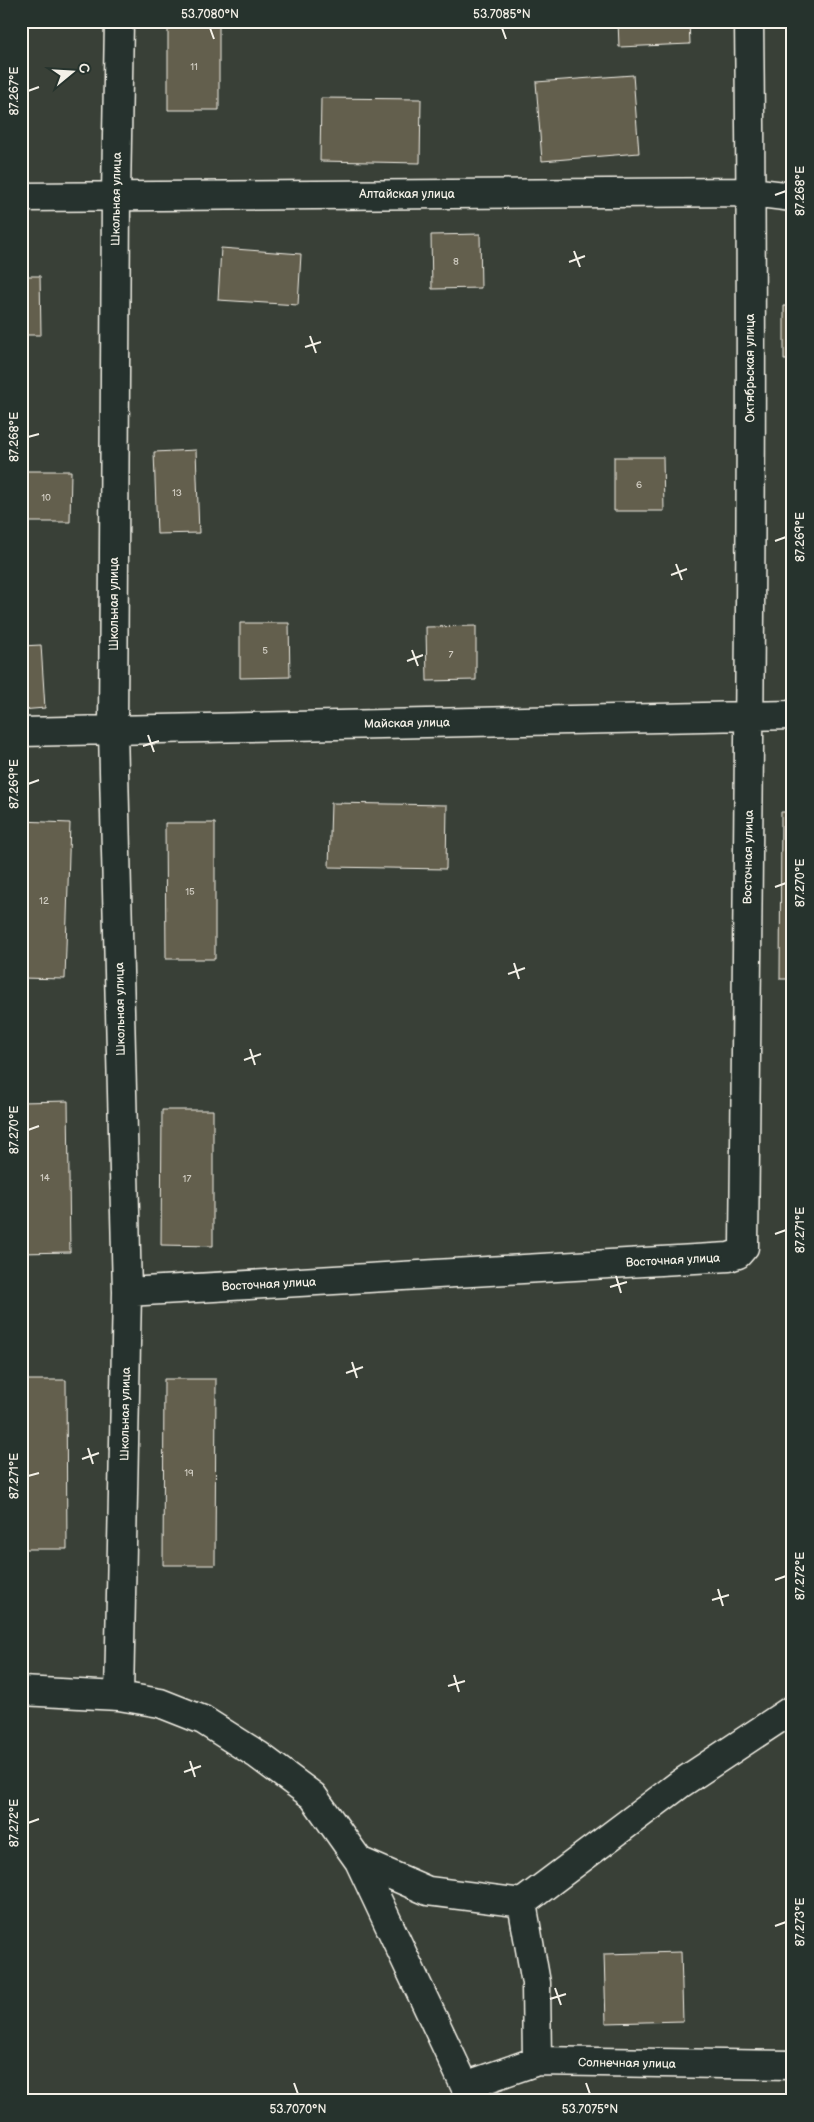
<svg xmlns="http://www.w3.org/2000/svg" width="814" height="2122" viewBox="0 0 814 2122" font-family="'Balsamiq Sans',sans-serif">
	<rect width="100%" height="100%" fill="#394037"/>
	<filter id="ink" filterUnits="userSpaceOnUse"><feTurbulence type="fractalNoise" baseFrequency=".02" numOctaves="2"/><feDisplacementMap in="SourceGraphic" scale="10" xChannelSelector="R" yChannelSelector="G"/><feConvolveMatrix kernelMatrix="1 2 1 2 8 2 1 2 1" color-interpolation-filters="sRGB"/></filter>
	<g filter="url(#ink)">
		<path fill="#645e4d" stroke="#f4f1e8" d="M168 21H219V110H168Z
			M618 21H689L690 44 619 47Z
			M633 75 639 153 542 161 536 82Z
			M321 98 421 99 420 163 320 161Z
			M480 234 481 288 432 289 431 235Z
			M221 248 301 254 298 305 218 300Z
			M21 276H40L41 335H21Z
			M784 306H793V360H784Z
			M196 450 199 533 157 534 154 452Z
			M614 457H663L664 511H614Z
			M21 471H71L70 522H21Z
			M240 623H289L290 677 240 678Z
			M476 626V680L427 681 426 627Z
			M41 645 45 708 21 710V646Z
			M331 803 447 805 446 869 329 867Z
			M781 812H793V979H780Z
			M21 821 70 823 65 979 21 978Z
			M165 823H215V959H166Z
			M68 1101 70 1252 21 1253V1102Z
			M162 1110H213V1246L161 1245Z
			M164 1379H216L215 1565H163Z
			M21 1380H66L67 1549H21Z
			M681 1952 683 2021 606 2023 604 1954Z"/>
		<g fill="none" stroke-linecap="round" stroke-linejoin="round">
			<g stroke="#f4f1e8" stroke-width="31">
				<path id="minor" d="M119 21 116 195 113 731 127 1292 119 1696 160 1703 203 1720 258 1755 313 1796 359 1861 472 2101
					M21 197 751 192 793 197
					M21 732 793 715
					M127 1292 729 1257 738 1254 744 1247C748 839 754 430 749 21
					M21 1691 119 1696
					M359 1861 428 1891 522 1903 680 1784 793 1709
					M522 1903 536 1983 537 2061
					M465 2086 537 2061 793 2065"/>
			</g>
			<use href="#minor" stroke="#26332d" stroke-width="28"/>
		</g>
	</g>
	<path fill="none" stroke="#f4f1e8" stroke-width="2" d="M210 28 214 39M502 28 506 39M28 91 39 87M775 195 786 191M574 251 580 267M569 262 585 256M310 336 316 353M305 347 321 342M28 437 39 434M775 541 786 537M676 564 682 580M671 575 687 569M412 650 418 666M407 661 423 655M148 735 154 752M143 746 159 741M28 784 39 780M775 887 786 883M514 963 519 979M508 974 525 968M250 1049 255 1065M244 1060 261 1054M28 1130 39 1126M775 1234 786 1230M616 1276 621 1293M610 1287 627 1282M352 1362 357 1378M346 1373 363 1367M88 1448 93 1464M82 1459 99 1453M28 1476 39 1473M775 1580 786 1576M718 1589 723 1606M712 1600 729 1595M454 1675 459 1692M448 1686 465 1681M190 1761 195 1777M184 1772 201 1766M28 1823 39 1819M775 1926 786 1922M555 1988 561 2005M550 1999 566 1994M294 2083 298 2094M586 2083 590 2094"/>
	<g text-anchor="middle" stroke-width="4" stroke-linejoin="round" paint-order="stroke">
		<g font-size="10" fill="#d0ccc1">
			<text x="194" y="70">11</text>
			<text x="456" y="265">8</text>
			<text x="639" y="488">6</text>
			<text x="177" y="496">13</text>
			<text x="46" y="501">10</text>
			<text x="265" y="654">5</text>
			<text x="451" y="658">7</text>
			<text x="190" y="895">15</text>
			<text x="44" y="904">12</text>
			<text x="45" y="1181">14</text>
			<text x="187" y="1182">17</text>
			<text x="189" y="1476">19</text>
		</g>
		<g font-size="12" fill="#f4f1e8" stroke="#26332d">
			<text x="407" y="198">Алтайская улица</text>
			<text transform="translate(116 199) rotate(-89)" y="4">Школьная улица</text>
			<text transform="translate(750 368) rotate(-90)" y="4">Октябрьская улица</text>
			<text transform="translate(114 604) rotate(-90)" y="4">Школьная улица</text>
			<text transform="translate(407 723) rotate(-1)" y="4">Майская улица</text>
			<text transform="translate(748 857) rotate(-89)" y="4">Восточная улица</text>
			<text transform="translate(120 1009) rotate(-91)" y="4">Школьная улица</text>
			<text transform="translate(673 1260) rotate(-3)" y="4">Восточная улица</text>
			<text transform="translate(269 1284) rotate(-3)" y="4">Восточная улица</text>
			<text transform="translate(125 1414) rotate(-89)" y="4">Школьная улица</text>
			<text transform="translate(627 2063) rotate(1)" y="4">Солнечная улица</text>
		</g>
	</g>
	<rect width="814" height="2122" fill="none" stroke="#26332d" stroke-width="55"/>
	<g transform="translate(72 72) rotate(72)" stroke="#26332d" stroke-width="4" paint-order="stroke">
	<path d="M0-4L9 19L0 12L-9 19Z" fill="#f4f1e8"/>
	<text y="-8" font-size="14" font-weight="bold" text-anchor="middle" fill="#f4f1e8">С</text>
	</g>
	<rect x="28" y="28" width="758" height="2066" fill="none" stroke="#f4f1e8" stroke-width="2"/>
	<g font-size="12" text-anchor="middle" fill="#f4f1e8">
		<text x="210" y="18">53.7080°N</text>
		<text x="502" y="18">53.7085°N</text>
		<text transform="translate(14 91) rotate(-90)" y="4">87.267°E</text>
		<text transform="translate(800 191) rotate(-90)" y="4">87.268°E</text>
		<text transform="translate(14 437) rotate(-90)" y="4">87.268°E</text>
		<text transform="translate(800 537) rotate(-90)" y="4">87.269°E</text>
		<text transform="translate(14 784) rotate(-90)" y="4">87.269°E</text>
		<text transform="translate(800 883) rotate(-90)" y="4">87.270°E</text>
		<text transform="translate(14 1130) rotate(-90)" y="4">87.270°E</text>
		<text transform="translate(800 1230) rotate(-90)" y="4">87.271°E</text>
		<text transform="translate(14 1476) rotate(-90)" y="4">87.271°E</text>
		<text transform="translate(800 1576) rotate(-90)" y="4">87.272°E</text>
		<text transform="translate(14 1823) rotate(-90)" y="4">87.272°E</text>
		<text transform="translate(800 1922) rotate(-90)" y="4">87.273°E</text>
		<text x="298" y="2113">53.7070°N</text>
		<text x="590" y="2113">53.7075°N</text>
	</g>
</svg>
